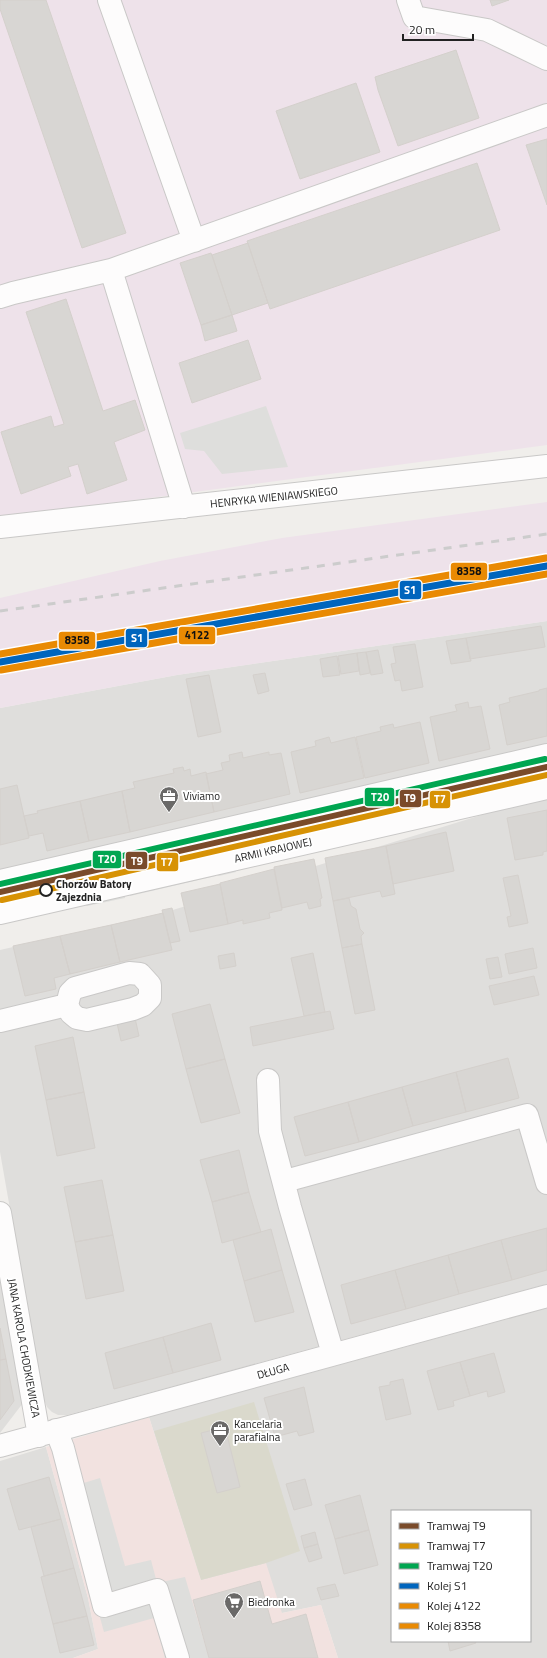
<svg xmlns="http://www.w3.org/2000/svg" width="547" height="1658" viewBox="0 0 547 1658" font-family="'Titillium Web',sans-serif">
	<rect width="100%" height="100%" fill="#f0eeeb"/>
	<path fill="#dfdedc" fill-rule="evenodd" d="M547 621V749L0 875V708L177 675Z
		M547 795V1284L67 1415H58L52 1412 47 1407 43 1397 0 1152V950L163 913Z
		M0 1273 23 1403 0 1433Z
		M547 1308V1658H338L321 1605 282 1613 201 1580 149 1417ZM392 1511H530V1641H392Z
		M46 1447 88 1598 98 1649 73 1658H0V1461Z"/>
	<path fill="#f2e2e0" d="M149 1417 201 1580 266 1563 282 1613 321 1605 338 1658H73L98 1649 88 1598 46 1447Z"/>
	<path fill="#eee2ea" d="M0 0H547V445L0 518Z
		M547 502V621L177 675 0 708V598L160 561 282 538Z"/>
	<path fill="#dededc" d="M266 406 288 467 222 474 204 451 185 449 180 433Z
		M234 865 236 872 219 876 216 875V876L130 896V894L125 896V898L87 906 79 901Z
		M100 1478 125 1566 151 1560 157 1583 185 1577 209 1658H165L154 1618 104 1632 64 1489Z"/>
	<path fill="#dad9cc" d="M254 1402 300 1551 266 1563 201 1580 154 1431Z"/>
	<path fill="#d8d6d3" stroke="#d4d0cc" d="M0 0H46L126 233 82 248 0 9Z
		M490 0H509L492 6Z
		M456 50 479 118 398 146 378 90 375 77Z
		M356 83 380 152 300 179 276 111Z
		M547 139V205L526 145Z
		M477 163 500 230 270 309 247 241Z
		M248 243 268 303 232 315 212 255Z
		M211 253 232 315 201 325 180 263Z
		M66 299 103 411 135 400 145 430 114 442 127 480 87 494 78 464 68 467 71 476 21 494 1 432 51 416 54 427 64 424 26 312Z
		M232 315 237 331 205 341 201 325Z
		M248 340 261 379 192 403 179 363Z
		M541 626 545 647 470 659 466 638Z
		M466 638 471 661 451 664 446 641Z
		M415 644 423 687 402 691 400 680 395 681 391 664 396 663 393 647Z
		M378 650 383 673 371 675 366 652Z
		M366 652 370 673 360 675 357 653Z
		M357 653 359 671 341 674 338 656Z
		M337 656 340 675 323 677 320 659Z
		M265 673 269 691 258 694 253 675Z
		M209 675 221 732 198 737 186 679Z
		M547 688V736L507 745 499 705 510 702 509 698 539 691V690Z
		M468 702 469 708 481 706 490 749 439 761 430 717 457 711 455 705Z
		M420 722 429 763 365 778 356 737 381 731 380 727 393 724 394 728Z
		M329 737 331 743 355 737 364 778 300 793 291 752 316 746 315 741Z
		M242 752 243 758 269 752V755L281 753 290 794 214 812 206 774 223 770 221 763 230 761 229 755Z
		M183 767 184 771 190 769 191 776 206 772 214 812 130 832 122 791 135 788 133 782 174 773 173 769Z
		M17 785 29 838 0 845V789Z
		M122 791 130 832 89 841 80 801Z
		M80 801 89 841 47 851 43 833 29 836 24 816 38 813 37 811Z
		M547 810V851L543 852V855L515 860 507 818Z
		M446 832 454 871 393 884 386 846Z
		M386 846 395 894 382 897 380 891 333 901 325 858Z
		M314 859 322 898 320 899 321 906 309 909 307 902 282 908 274 867Z
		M274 869 282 910 269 913 270 918 243 924V920L228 924 220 883Z
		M518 875 528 923 509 927 507 917 511 916 503 878Z
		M220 884 228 924 190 932 181 893Z
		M349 898 351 906 356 909 360 929 364 933 361 936 362 944 342 948 333 901Z
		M172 908 180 941 170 943 162 910Z
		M163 913 172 950 120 962 111 925Z
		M111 925 120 962 70 974 60 936Z
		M60 936 70 974 54 978 56 989 25 996 13 946Z
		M362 944 375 1010 355 1014 342 948Z
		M533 948 537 968 509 974 505 954Z
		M234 953 236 966 220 969 218 956Z
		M313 953 325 1012 304 1016 291 958Z
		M498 957 502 977 490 979 486 959Z
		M534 976 539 995 494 1005 489 986Z
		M210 1004 225 1059 186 1069 172 1014Z
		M330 1011 334 1029 253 1046 250 1027Z
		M135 1018 139 1036 121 1041 117 1023Z
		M73 1037 84 1092 46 1100 35 1046Z
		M508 1058 519 1098 466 1112 456 1072Z
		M225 1059 240 1113 201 1123 186 1069Z
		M456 1072 466 1112 413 1126 402 1087Z
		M402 1087 413 1126 359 1142 348 1102Z
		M84 1092 95 1148 57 1156 46 1100Z
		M348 1102 359 1142 305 1156 294 1117Z
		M239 1150 249 1192 212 1202 200 1160Z
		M102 1180 113 1235 75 1242 64 1187Z
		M249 1192 261 1232 222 1243 212 1202Z
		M547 1228V1270L512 1280 501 1240Z
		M271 1229 282 1270 244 1281 233 1240Z
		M113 1235 124 1291 86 1299 75 1242Z
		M501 1240 512 1280 459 1294 448 1255Z
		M448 1255 459 1294 406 1309 395 1270Z
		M282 1270 294 1312 255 1322 244 1281Z
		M395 1270 406 1309 351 1324 341 1285Z
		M211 1323 221 1360 173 1373 163 1337Z
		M0 1328 6 1359 0 1360Z
		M163 1337 173 1373 114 1389 105 1353Z
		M494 1353 505 1392 488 1397 487 1391 470 1396 460 1362Z
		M6 1359 14 1401 0 1420V1360Z
		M460 1362 470 1396 453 1401 454 1406 438 1410 427 1371Z
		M403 1379 411 1414 386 1420 379 1387 390 1385V1382Z
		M304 1387 314 1432 299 1436 297 1431 275 1437 264 1398Z
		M225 1427 240 1487 217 1493 201 1433Z
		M49 1477 61 1519 19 1530 7 1489Z
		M305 1479 312 1505 294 1510 286 1484Z
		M360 1495 369 1530 335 1539 325 1505Z
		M61 1519 74 1568 44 1576 31 1527Z
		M369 1530 378 1565 344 1574 335 1539Z
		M315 1532 318 1544 304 1548 301 1536Z
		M318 1544 322 1558 309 1562 304 1548Z
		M74 1568 87 1616 53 1624 41 1577Z
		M260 1581 272 1624 306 1614 318 1658H209L193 1600Z
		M335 1584 339 1596 321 1600 317 1588Z
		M87 1616 94 1645 60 1653 53 1624Z
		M448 1641H475L476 1643 450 1651Z"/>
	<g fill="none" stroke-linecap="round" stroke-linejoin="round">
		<g stroke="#c9c8c7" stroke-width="24">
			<path id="minor" d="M109 0 194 241
				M408 0 414 17 487 30 547 59
				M0 297 13 293 111 270
				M184 507 111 270 547 115
				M0 527 547 466
				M0 881 547 755
				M0 913 547 788
				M129 973 140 974 150 985V998L143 1005 133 1009 87 1020 77 1018 71 1013 67 1005 70 993 75 988Z
				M0 1021 67 1005
				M268 1080 270 1131 290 1207 333 1354
				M285 1181 527 1115 547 1183
				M0 1213 39 1436
				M56 1430 63 1448 104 1606 157 1590 178 1658
				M0 1446 547 1296"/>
		</g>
		<use href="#minor" stroke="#fdfcfc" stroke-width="22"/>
		<path stroke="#ccc" stroke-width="3" stroke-dasharray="8 8" stroke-linecap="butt" d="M0 611 547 534"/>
		<g stroke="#fff" stroke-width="10">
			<path id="rail-1" d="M0 662 547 566"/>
		</g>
		<g stroke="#fff" stroke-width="10">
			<path id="rail-2" d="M1 670 547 574"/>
		</g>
		<g stroke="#fff" stroke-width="10">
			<path id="rail-3" d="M0 654 546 558"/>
		</g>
		<use href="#rail-1" stroke="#0065bd" stroke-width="7"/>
		<use href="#rail-2" stroke="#e98a03" stroke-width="7"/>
		<use href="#rail-3" stroke="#e98a03" stroke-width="7"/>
		<g stroke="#fff" stroke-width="9">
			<path id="tram-1" d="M0 892 547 767"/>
		</g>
		<g stroke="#fff" stroke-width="9">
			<path id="tram-2" d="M2 900 547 775"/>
		</g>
		<g stroke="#fff" stroke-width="9">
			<path id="tram-3" d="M0 884 545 759"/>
		</g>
		<use href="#tram-1" stroke="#7a4b2a" stroke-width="6"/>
		<use href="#tram-2" stroke="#d79205" stroke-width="6"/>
		<use href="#tram-3" stroke="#00a651" stroke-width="6"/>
	</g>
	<defs>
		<g id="office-pin" transform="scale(1)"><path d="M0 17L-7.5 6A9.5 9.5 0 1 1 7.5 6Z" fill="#6a6968" stroke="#fff"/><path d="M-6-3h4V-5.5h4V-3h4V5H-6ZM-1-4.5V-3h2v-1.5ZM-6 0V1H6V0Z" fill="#fff"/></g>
		<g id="supermarket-pin" transform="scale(1)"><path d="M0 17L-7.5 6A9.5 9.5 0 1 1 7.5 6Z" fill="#6a6968" stroke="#fff"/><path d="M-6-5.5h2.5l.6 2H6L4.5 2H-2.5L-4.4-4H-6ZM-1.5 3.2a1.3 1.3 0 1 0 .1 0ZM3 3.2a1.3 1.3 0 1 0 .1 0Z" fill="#fff"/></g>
	</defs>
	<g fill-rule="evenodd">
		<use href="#office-pin" x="169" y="796"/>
		<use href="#office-pin" x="220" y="1430"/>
		<use href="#supermarket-pin" x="234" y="1602"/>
	</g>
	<circle fill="#fff" stroke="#222" stroke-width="2" cx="46" cy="890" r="6"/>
	<g text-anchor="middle" stroke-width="4" stroke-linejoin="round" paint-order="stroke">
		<g font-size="11" fill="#222" stroke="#fff">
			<text transform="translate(274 497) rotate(-6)" y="4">HENRYKA WIENIAWSKIEGO</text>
			<text transform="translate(273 850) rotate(-13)" y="4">ARMII KRAJOWEJ</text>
			<text transform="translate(24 1348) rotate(80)" y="4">JANA KAROLA CHODKIEWICZA</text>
			<text transform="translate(273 1371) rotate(-15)" y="4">DŁUGA</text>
		</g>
		<g font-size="11" fill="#222" stroke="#fff" text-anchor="start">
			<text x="183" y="800">Viviamo</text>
			<text x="234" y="1428">Kancelaria<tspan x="234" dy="13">parafialna</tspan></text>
			<text x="248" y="1606">Biedronka</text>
		</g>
		<g font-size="11" font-weight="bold" fill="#222" stroke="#fff" text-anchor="start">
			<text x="56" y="888">Chorzów Batory<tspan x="56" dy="13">Zajezdnia</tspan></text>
		</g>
	</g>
	<g stroke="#fff" stroke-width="1.5">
		<rect x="450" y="562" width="38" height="19" rx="4" fill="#e98a03"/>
		<rect x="399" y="580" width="23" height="20" rx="4" fill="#0065bd"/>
		<rect x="178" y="626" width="38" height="19" rx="4" fill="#e98a03"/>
		<rect x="125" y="628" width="23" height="20" rx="4" fill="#0065bd"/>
		<rect x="58" y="631" width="38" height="19" rx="4" fill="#e98a03"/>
		<rect x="364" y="787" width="31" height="20" rx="4" fill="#00a651"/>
		<rect x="399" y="789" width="23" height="19" rx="4" fill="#7a4b2a"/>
		<rect x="429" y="790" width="22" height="19" rx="4" fill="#d79205"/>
		<rect x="92" y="850" width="30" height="19" rx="4" fill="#00a651"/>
		<rect x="125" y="851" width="23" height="19" rx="4" fill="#7a4b2a"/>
		<rect x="156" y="852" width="23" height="20" rx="4" fill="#d79205"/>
	</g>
	<g font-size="11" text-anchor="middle" font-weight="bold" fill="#fff">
		<text x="410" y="594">S1</text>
		<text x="137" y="642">S1</text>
		<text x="380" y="801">T20</text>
		<text x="410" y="802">T9</text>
		<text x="440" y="803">T7</text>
		<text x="107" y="863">T20</text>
		<text x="137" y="865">T9</text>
		<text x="167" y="866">T7</text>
	</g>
	<g font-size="11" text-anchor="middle" font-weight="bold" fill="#111">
		<text x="469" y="575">8358</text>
		<text x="197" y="639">4122</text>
		<text x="77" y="644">8358</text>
	</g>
	<rect x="391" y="1510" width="140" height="132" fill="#ffffff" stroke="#a7a7a7"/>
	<rect x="399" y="1523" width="20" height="6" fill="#7a4b2a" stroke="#a7a7a7"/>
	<text x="427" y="1530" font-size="12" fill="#222222">Tramwaj T9</text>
	<rect x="399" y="1543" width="20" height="6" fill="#d79205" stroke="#a7a7a7"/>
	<text x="427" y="1550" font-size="12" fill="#222222">Tramwaj T7</text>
	<rect x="399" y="1563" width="20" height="6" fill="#00a651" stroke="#a7a7a7"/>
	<text x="427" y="1570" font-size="12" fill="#222222">Tramwaj T20</text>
	<rect x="399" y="1583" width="20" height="6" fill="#0065bd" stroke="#a7a7a7"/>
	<text x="427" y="1590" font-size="12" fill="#222222">Kolej S1</text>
	<rect x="399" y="1603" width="20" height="6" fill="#e98a03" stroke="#a7a7a7"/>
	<text x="427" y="1610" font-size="12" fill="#222222">Kolej 4122</text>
	<rect x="399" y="1623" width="20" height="6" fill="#e98a03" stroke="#a7a7a7"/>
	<text x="427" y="1630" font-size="12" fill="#222222">Kolej 8358</text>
	<path d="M403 34v6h70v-6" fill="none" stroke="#222222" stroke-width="2"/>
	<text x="409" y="34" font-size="12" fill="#222222" stroke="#ffffff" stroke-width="3" paint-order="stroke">20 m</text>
</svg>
